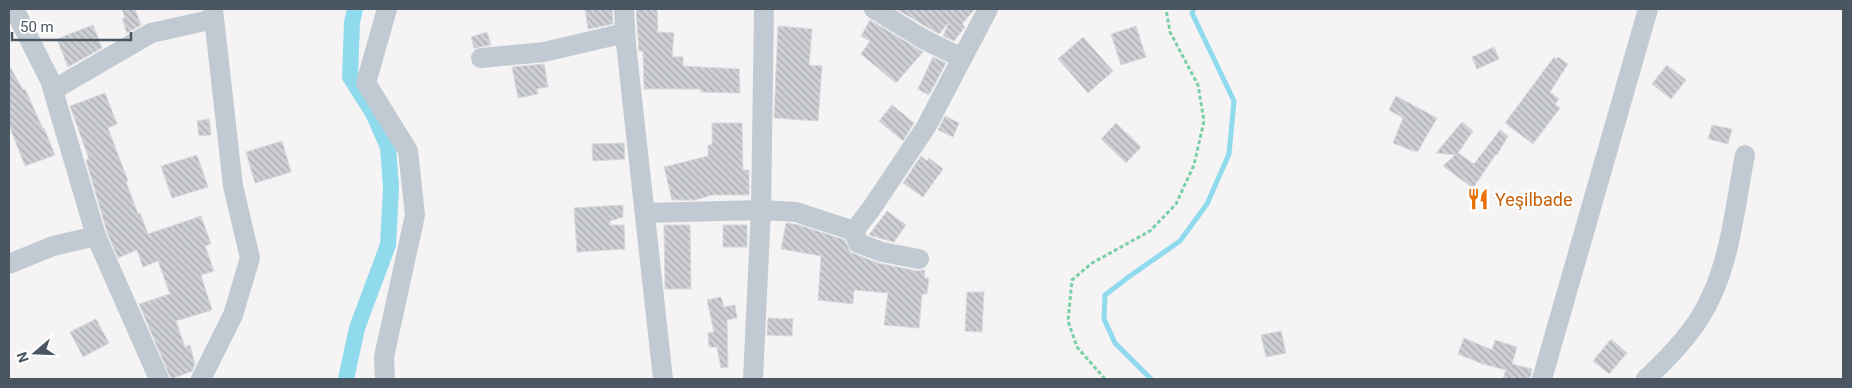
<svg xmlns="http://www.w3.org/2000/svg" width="1852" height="388" font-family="Roboto,sans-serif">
	<defs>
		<pattern id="building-back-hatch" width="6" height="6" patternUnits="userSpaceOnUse" patternTransform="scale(1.25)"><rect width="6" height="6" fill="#cdcfd5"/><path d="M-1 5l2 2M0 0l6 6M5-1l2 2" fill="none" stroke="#a8abb0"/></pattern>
	</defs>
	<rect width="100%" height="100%" fill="#f5f3f3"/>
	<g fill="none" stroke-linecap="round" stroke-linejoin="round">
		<polyline stroke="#90daee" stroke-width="5" points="1151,379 1115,343 1104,319 1105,295 1130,276 1180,241 1207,204 1229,154 1234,101 1192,13 1194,9"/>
		<polyline stroke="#90daee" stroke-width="16" points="346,379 357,328 388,245 391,187 388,147 373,113 350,77 352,22 355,9"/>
	</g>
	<g fill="url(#building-back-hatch)" stroke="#d7d9de">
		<polygon points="122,9 135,9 141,25 127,33 122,19 125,18"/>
		<polygon points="585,9 612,9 613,24 588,29"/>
		<polygon points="636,9 657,9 658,32 674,33 672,57 683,57 683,66 739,69 740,93 701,92 700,89 644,89 643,51 639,51"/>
		<polygon points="896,9 975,9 962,24 965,27 954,41 943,36 949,22 939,34"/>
		<polygon points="870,20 923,52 896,83 861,54 870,41 861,36"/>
		<polygon points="93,25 102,48 68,67 57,39"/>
		<polygon points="778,26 812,29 809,65 822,66 818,121 774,118"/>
		<polygon points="1136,26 1146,57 1121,65 1111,34"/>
		<polygon points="487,32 491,45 474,48 471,37"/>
		<polygon points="1083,37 1113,71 1088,93 1058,59"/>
		<polygon points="1494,47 1499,59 1477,69 1472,57"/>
		<polygon points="933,57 946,63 929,95 918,89"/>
		<polygon points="1554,57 1557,59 1558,57 1568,64 1550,92 1559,99 1555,104 1560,108 1533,144 1505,123"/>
		<polygon points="544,64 548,87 537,89 538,94 518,98 512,67"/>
		<polygon points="9,65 23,90 25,89 43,129 44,128 55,155 25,166 9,125"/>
		<polygon points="1667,65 1686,80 1671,99 1652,84"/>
		<polygon points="105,93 117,124 108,128 128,181 126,182 138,214 140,213 148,234 201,216 211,244 205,246 214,271 201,275 212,310 176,321 185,347 190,345 195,364 192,371 171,379 139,304 170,294 158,261 143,267 137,250 118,258 107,232 86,160 89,159 70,106"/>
		<polygon points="1396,96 1437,118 1418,151 1413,151 1393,143 1403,118 1389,110"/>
		<polygon points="892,105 914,123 903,141 879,121"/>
		<polygon points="945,116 959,123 953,137 938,130"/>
		<polygon points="209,119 211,135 199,136 197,121"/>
		<polygon points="1462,122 1473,131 1458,153 1474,164 1500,130 1508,136 1497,155 1496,154 1473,188 1443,166 1455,155 1436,153"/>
		<polygon points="712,123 742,123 743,170 749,170 749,195 712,195 695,200 672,200 664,167 708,156 708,145 712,145"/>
		<polygon points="1116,123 1141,147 1126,163 1101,139"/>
		<polygon points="1712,125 1732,129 1728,144 1708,139"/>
		<polygon points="282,141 291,172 255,183 246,152"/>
		<polygon points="624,143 625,159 593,161 592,144"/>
		<polygon points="197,155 208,187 172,198 161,166"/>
		<polygon points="921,156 927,161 929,158 943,169 923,197 903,183"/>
		<polygon points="623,205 623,217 610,221 610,225 624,225 625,249 577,252 574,208"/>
		<polygon points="887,211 906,225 894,242 869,235"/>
		<polygon points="786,223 799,225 845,240 850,252 878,263 917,271 925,270 924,278 929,278 927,294 922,294 919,328 884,325 888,293 854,290 853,304 818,300 821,256 781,249"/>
		<polygon points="664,225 690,225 691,289 665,289"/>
		<rect x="723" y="225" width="24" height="22"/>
		<polygon points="967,292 984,292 982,332 965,331"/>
		<polygon points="721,297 724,307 735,305 737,318 727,320 728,367 721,368 717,347 709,347 708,333 714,332 707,300"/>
		<polygon points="768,318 793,319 792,336 767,335"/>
		<polygon points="96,319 109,343 83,357 70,332"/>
		<polygon points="1281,331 1286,353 1266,357 1261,335"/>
		<polygon points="1464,338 1492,350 1495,340 1517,347 1512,364 1532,369 1530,379 1503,379 1506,370 1483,364 1458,354"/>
		<polygon points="1611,339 1627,353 1609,374 1593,361"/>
	</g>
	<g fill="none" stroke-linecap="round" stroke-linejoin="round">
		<polyline stroke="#7ad0a6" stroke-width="3" stroke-dasharray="4 2.5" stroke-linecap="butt" points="1105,379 1077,347 1068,321 1072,280 1092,263 1150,231 1176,204 1194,165 1204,121 1198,85 1170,32 1166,9"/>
		<g stroke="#c1cad2" stroke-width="20">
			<polyline points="14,9 50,80 96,236 159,379"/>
			<polyline points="624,9 626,44 663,379"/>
			<polyline points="874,9 925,40 962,58"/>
			<polyline points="481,58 544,52 625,33"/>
			<polyline points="53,90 151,33 214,19"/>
			<polyline points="645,213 761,210 796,212 854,231 858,243 882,252 919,259"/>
			<polyline points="854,231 871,209 926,127 988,9"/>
			<polyline points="9,264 53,246 96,236"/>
			<polyline points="201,379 233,315 250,258 233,186 213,9"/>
			<polyline points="385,379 384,357 415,215 408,151 366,83 387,9"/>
			<polyline points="753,379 761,210 764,9"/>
			<polyline points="1542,379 1648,9"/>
			<path d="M 1646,379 C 1665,361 1685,341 1699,319 C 1730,272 1734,210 1745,155"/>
		</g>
	</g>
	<defs>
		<g id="restaurant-bare" transform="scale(1.725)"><path d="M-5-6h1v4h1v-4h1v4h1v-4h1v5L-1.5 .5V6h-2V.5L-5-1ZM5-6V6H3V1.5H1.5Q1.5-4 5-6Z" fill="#e8710a" stroke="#fff" stroke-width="2.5" paint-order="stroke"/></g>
	</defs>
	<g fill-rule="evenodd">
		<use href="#restaurant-bare" x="1478" y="199"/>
	</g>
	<g text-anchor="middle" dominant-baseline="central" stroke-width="4.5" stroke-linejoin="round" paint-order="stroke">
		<g font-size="18" fill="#c56008" stroke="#fff" text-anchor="start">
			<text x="1495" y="199">Yeşilbade</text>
		</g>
	</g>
	<rect width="1852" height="388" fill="none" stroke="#4a5661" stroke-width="20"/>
	<g transform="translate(35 353) rotate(251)" stroke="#ffffff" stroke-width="4" paint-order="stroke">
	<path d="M0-4L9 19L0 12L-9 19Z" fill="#4a5661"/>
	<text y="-8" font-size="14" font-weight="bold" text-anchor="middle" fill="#4a5661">N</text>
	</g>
	<path d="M12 32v8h119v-8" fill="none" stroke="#4a5661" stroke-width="2.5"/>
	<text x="20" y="32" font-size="15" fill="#4a5661" stroke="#ffffff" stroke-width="4" paint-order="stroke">50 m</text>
</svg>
